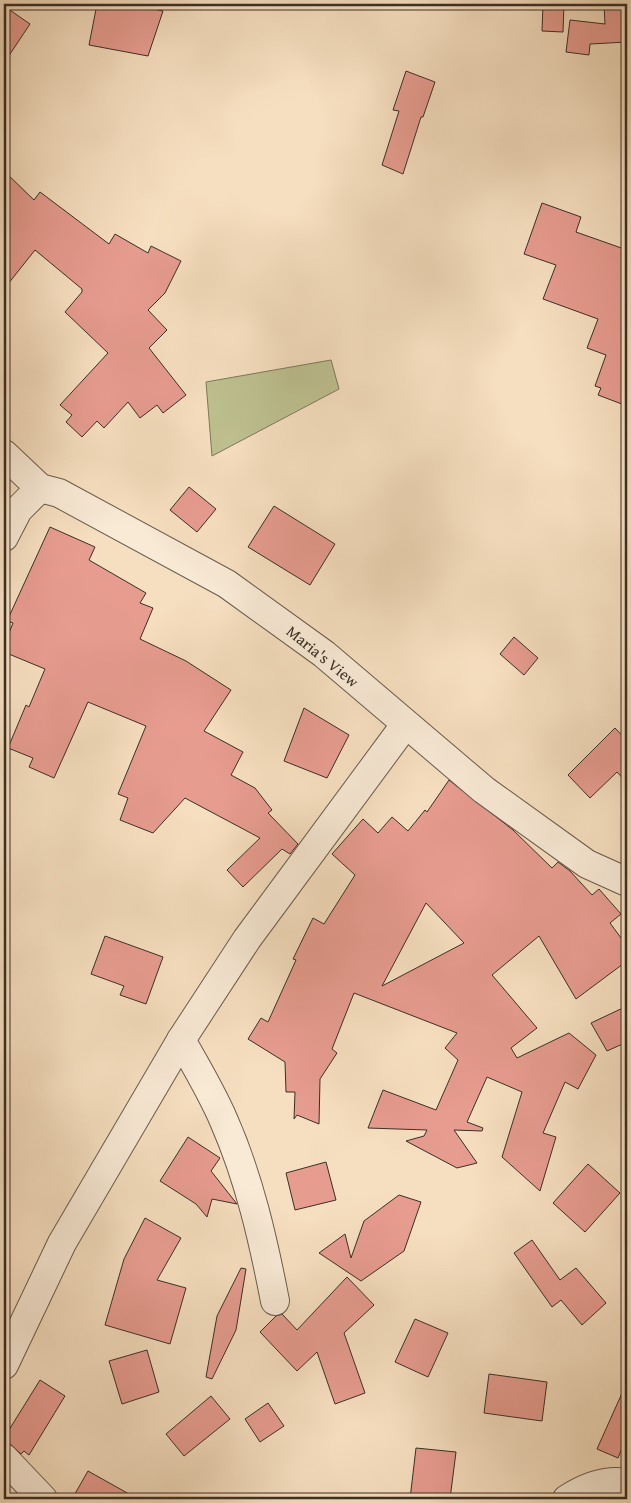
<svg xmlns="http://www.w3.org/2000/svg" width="631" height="1503" font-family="'Gentium Book Plus',serif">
	<rect width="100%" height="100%" fill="#f6dfc0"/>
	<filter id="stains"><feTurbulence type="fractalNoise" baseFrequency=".004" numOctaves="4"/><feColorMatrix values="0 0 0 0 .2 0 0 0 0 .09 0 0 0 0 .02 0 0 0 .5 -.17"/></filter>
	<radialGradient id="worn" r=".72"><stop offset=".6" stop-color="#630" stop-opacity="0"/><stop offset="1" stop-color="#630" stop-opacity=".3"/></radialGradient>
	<polygon fill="#bec191" stroke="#7c785c" points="331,360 339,389 212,456 206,382"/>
	<g fill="#e79c90" stroke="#3a2f26" fill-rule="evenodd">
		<polygon points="97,4 130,4 163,11 148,56 89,45"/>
		<polygon points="543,4 564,4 563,32 542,31"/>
		<polygon points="604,4 627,4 627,42 590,44 589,55 566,52 570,20 605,24"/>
		<polygon points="4,6 30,24 4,63"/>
		<polygon points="406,71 435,82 423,117 421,117 403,174 382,165 399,111 393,110"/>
		<polygon points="4,171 34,200 40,192 109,244 115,234 148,253 151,246 181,261 165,293 148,310 167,330 149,348 186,395 163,413 157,405 140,418 128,402 104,428 97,421 82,437 66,422 72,415 60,405 108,353 65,312 82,292 82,289 35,250 4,289"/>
		<polygon points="542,203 581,217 576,232 627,250 627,406 598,395 601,388 595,386 606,355 587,348 598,319 543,299 556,265 524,254"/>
		<polygon points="189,487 216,509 197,532 170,510"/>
		<polygon points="274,506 335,544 310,585 248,547"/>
		<polygon points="50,527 95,547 89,560 146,593 140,603 153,608 140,639 186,661 231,690 204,731 243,752 231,775 255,788 272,810 268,813 298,844 290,854 282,849 243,887 227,870 260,838 185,798 153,833 120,820 128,798 118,794 146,726 88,702 54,778 29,767 33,758 8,748 26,705 29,707 45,669 4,652 4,645 13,623 7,621"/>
		<polygon points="514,637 538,658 524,675 500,654"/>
		<polygon points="304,708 349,735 327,778 284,761"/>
		<polygon points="615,728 627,741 627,783 617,772 590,798 568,775"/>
		<path d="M 449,780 L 513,830 L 552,868 L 558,862 L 570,871 L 592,895 L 599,889 L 621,914 L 610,923 L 627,946 L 627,961 L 576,999 L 539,936 L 492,975 L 537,1028 L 511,1048 L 517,1058 L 569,1033 L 596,1055 L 578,1089 L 565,1082 L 543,1133 L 556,1137 L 540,1191 L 502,1157 L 522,1092 L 487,1077 L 467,1122 L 483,1128 L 482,1131 L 454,1130 L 477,1163 L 457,1168 L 406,1141 L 424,1136 L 427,1130 L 368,1128 L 383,1090 L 436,1110 L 458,1060 L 445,1048 L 457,1033 L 354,993 L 332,1049 L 337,1053 L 320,1079 L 319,1124 L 297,1115 L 294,1119 L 295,1092 L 286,1092 L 285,1062 L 248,1039 L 261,1018 L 268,1022 L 296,960 L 293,959 L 313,918 L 324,924 L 355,875 L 332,854 L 363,819 L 378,833 L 392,817 L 408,831 L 425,810 L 427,812 ZM 426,903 L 464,943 L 382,986 Z"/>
		<polygon points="105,936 163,957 146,1004 120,995 124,986 91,974"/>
		<polygon points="627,1006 627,1042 607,1051 591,1023"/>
		<polygon points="188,1137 220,1158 211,1171 237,1204 212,1199 207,1217 196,1204 160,1181"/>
		<polygon points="326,1162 336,1200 295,1210 286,1173"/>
		<polygon points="588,1164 620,1193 585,1232 553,1203"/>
		<polygon points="399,1195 421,1202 404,1251 361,1281 319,1253 345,1234 351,1258 364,1221"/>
		<polygon points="145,1218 181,1238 157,1280 186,1288 170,1344 105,1325 124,1259"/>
		<polygon points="532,1240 560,1280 576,1268 606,1303 582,1325 561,1300 552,1307 514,1253"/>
		<polygon points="241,1268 246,1269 236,1330 212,1379 206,1377 217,1316"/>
		<polygon points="347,1277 374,1305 344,1333 365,1393 335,1404 317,1352 297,1371 260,1332 276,1316 282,1314 297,1330"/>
		<polygon points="415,1319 448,1333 428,1377 395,1362"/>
		<polygon points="147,1350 159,1392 122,1404 109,1361"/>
		<polygon points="489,1374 547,1382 542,1421 484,1413"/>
		<polygon points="40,1380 65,1396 29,1455 24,1451 21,1454 9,1443 4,1443 4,1438"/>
		<polygon points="627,1382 627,1450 622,1448 618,1458 597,1449"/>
		<polygon points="211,1396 230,1419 184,1456 166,1434"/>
		<polygon points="268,1403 284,1426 260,1442 245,1419"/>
		<polygon points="416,1448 456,1452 450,1499 410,1499"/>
		<polygon points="88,1471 138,1499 72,1499"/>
	</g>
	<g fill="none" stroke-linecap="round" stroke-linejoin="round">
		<g stroke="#695b4c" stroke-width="30">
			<g id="minor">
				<polyline points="4,454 40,488 59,493 227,584 324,654 484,790 587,864 627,882"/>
				<polyline points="4,537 18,510 40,488"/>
				<path d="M 181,1040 C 196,1066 212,1093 224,1121 C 249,1178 263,1239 275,1301"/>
				<polyline points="4,1365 62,1243 181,1040 247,939 405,725"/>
				<polyline points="4,1458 43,1499"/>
				<path d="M 567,1499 C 584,1488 606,1479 627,1483"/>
			</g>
		</g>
		<use href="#minor" stroke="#f9ead6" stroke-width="28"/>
	</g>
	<g text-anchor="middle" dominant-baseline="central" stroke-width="5" stroke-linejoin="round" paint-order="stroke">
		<g font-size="16" fill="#3a2f26" stroke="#f9ead6">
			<text transform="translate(323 656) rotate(39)">Maria's View</text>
		</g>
	</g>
	<rect width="631" height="1503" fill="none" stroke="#f6dfc0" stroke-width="20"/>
	<rect x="5" y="5" width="621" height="1493" fill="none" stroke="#3a2f26" stroke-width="2.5"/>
	<rect x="10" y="10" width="611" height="1483" fill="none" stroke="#3a2f26"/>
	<rect width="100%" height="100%" filter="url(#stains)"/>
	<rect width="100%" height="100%" fill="url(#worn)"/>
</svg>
